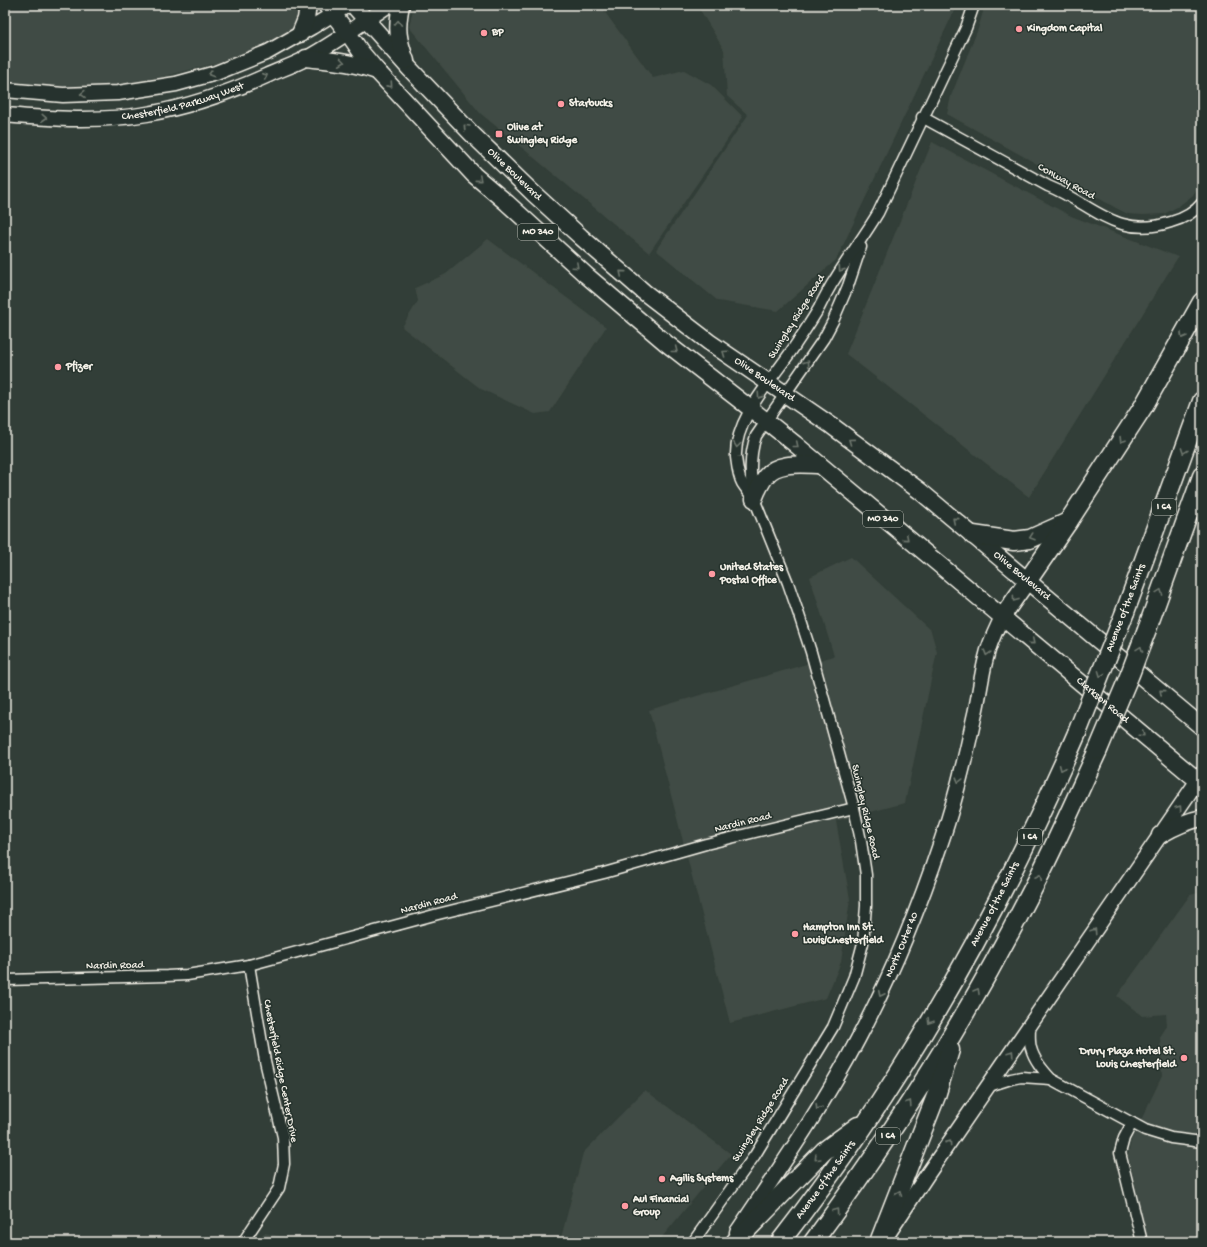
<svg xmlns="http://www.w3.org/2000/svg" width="1207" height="1247" font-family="'Gochi Hand',sans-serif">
	<rect width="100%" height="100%" fill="#323e38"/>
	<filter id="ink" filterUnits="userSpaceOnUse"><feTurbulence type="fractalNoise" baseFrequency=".025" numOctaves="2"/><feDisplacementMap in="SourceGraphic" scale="8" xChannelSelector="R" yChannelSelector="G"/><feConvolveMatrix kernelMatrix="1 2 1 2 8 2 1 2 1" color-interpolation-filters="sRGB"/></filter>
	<g filter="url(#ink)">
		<g fill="#404b44">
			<polygon points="5,5 302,5 297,25 291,31 244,53 217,63 150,80 102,86 52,86 5,82"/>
			<polygon points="414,5 611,5 604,11 653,78 684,70 711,85 743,117 649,253 480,113 409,27"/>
			<polygon points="697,5 957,5 836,260 778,311 718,301 656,250 748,115 727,96 724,50"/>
			<polygon points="985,5 1202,5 1202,180 1193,195 1179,206 1164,214 1143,215 1128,214 1116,208 947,114 951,96 978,29"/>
			<polygon points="932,142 1071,216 1178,257 1029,497 846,354"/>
			<polygon points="488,239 606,327 550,412 535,414 481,389 402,327 418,301 415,288 446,274"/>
			<polygon points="851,557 931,631 937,652 905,803 836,821 850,899 841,962 826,998 730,1023 649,710 834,656 810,577"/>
			<polygon points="1202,892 1202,1242 1148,1242 1128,1155 1131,1141 1162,1076 1160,1037 1167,1026 1166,1014 1142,1016 1117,996 1190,895"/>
			<polygon points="645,1090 731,1154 658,1242 560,1242 583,1153"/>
			<polygon points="264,1233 310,1242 255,1242"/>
		</g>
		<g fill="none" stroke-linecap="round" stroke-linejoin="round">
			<g stroke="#f4f1e8" stroke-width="13">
				<g id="street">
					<path d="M 922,117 L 1048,186 C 1093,204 1116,240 1171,222 C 1182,219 1194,213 1202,203"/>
					<path d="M 753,497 C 750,476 749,456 756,436 L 824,338 L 833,321 L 848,286 L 861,247"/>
					<polyline points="5,980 167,976 187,975 249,965 438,914 604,873 706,844 854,808"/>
					<path d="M 1030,1025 C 1030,1033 1029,1041 1031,1048 C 1034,1060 1043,1070 1051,1079 L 1145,1130 L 1171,1138 L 1202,1142"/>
					<polyline points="989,1086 1011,1079 1021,1077 1051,1079"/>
					<polyline points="1132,1123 1124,1138 1120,1153 1142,1242"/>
					<polyline points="243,1242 279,1188 284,1164 283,1137 265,1061 249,965"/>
					<path d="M 693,1242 L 755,1155 L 833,1027 L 854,977 L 863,943 L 866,906 L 866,875 L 861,841 L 854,808 L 811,652 L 799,615 L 788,583 L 757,506 C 753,497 747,491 742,483 C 738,476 737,465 736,457 C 734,417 776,376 796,344 C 804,332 812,320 819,308 C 824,298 829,288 835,279 C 849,256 865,235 878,213 L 966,28 L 974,5"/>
				</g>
			</g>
			<g stroke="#f4f1e8" stroke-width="17">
				<g id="secondary">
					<polyline points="5,90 63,95 118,93 176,84 216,73 268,52 312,27 348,5"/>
					<path id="s1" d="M 5,115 C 52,119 101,122 147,114 C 189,107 228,93 266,76 C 279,70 294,65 307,58 C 336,42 362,23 389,5"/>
					<path id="s2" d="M 737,1232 C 779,1169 823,1106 858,1039 C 892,975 918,911 941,842 C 955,802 965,760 974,718 C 979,698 981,677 986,658 C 989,643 996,630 1002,617"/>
					<polyline points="886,1237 927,1175 1198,780"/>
				</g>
			</g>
			<g stroke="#f4f1e8" stroke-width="19">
				<g id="primary">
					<path id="s3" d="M 326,5 L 348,33 L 361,52 L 377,71 L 474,175 L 507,203 L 586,275 L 666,343 L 751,409 L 795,444 L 1202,784"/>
					<path id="s4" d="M 353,5 L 409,68 L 471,133 L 533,193 L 581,237 L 644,292 L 709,342 L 832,426 L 920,491 L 1202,727"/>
					<path d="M 401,5 C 396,29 398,39 406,61"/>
					<polyline points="300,34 306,19 308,5"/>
					<path d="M 306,58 C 332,61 352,62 377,71"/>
					<path d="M 754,499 C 757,491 761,483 766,476 C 778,461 803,465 820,465"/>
					<polyline points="1002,617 1028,580"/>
					<path d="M 1160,835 C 1174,827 1186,821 1202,818"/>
				</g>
			</g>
			<g stroke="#f4f1e8" stroke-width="21">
				<g id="highway">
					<polyline points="973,535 1014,541 1030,539 1068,522"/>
					<polyline points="1028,580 1068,522 1143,407 1202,302"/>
					<polyline points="1125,612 1202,401"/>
					<polyline points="1147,629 1202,476"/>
					<polyline points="735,1242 824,1151 858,1126"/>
					<path id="s5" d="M 780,1242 C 901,1087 999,913 1077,733"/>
					<path d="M 813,1242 C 893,1134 966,1020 1027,900 C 1053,851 1075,800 1098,750"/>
					<polyline points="879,1242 936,1096 950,1050"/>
				</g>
			</g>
			<use href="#street" stroke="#26332d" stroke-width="10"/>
			<use href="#secondary" stroke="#26332d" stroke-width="14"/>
			<use href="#primary" stroke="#26332d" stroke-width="16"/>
			<use href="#highway" stroke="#26332d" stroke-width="18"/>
			<g stroke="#f4f1e8" stroke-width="21" stroke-linecap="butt">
				<g id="highway-bridge">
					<polyline points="1077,733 1125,612"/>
					<polyline points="1098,750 1130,674 1147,629"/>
				</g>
			</g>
			<use href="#highway-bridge" stroke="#26332d" stroke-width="18"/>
		</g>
		<defs><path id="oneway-chevron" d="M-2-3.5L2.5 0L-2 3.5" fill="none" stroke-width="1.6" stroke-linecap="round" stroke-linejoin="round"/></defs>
		<g stroke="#6e766e">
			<use href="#oneway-chevron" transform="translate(398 23) rotate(-87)"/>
			<use href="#oneway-chevron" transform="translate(342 62) rotate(7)"/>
			<use href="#oneway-chevron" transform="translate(211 74) rotate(163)"/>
			<use href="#oneway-chevron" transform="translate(265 76) rotate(-24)"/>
			<use href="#oneway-chevron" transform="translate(390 85) rotate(48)"/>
			<use href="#oneway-chevron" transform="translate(83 94) rotate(178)"/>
			<use href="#oneway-chevron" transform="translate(44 118) rotate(3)"/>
			<use href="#oneway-chevron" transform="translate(466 127) rotate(-134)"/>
			<use href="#oneway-chevron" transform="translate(479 179) rotate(41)"/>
			<use href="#oneway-chevron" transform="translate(576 266) rotate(42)"/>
			<use href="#oneway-chevron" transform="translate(841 269) rotate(125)"/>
			<use href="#oneway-chevron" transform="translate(622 273) rotate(-140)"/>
			<use href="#oneway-chevron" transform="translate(1183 336) rotate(120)"/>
			<use href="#oneway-chevron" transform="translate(675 350) rotate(38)"/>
			<use href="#oneway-chevron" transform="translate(725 353) rotate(-145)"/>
			<use href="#oneway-chevron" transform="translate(807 363) rotate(-55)"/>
			<use href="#oneway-chevron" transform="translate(760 396) rotate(124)"/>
			<use href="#oneway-chevron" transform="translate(1122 440) rotate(122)"/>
			<use href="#oneway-chevron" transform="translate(851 441) rotate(-144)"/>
			<use href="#oneway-chevron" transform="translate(737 445) rotate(98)"/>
			<use href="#oneway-chevron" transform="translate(796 445) rotate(39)"/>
			<use href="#oneway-chevron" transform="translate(1184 451) rotate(110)"/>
			<use href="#oneway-chevron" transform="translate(955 520) rotate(-140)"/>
			<use href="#oneway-chevron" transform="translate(1032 537) rotate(161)"/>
			<use href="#oneway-chevron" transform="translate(906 538) rotate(40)"/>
			<use href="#oneway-chevron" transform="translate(1160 592) rotate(-70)"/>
			<use href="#oneway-chevron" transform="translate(1015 599) rotate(126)"/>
			<use href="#oneway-chevron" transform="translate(1032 642) rotate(40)"/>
			<use href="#oneway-chevron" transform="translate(1140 649) rotate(-70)"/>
			<use href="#oneway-chevron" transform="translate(987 653) rotate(107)"/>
			<use href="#oneway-chevron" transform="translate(1101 674) rotate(111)"/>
			<use href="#oneway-chevron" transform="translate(1162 692) rotate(-140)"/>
			<use href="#oneway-chevron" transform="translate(1142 734) rotate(40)"/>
			<use href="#oneway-chevron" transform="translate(1062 768) rotate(114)"/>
			<use href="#oneway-chevron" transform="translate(959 780) rotate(105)"/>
			<use href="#oneway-chevron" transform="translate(1179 808) rotate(-55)"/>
			<use href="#oneway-chevron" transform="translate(1039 877) rotate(-64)"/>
			<use href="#oneway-chevron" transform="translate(1094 931) rotate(-56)"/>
			<use href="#oneway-chevron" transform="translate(977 991) rotate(-60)"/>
			<use href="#oneway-chevron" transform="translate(881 994) rotate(116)"/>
			<use href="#oneway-chevron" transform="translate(930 1021) rotate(122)"/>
			<use href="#oneway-chevron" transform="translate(1011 1053) rotate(-56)"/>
			<use href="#oneway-chevron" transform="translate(909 1103) rotate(-57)"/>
			<use href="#oneway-chevron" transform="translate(818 1107) rotate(122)"/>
			<use href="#oneway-chevron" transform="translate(949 1143) rotate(-55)"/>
			<use href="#oneway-chevron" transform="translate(817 1158) rotate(135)"/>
			<use href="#oneway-chevron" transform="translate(899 1193) rotate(-68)"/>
			<use href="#oneway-chevron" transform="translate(836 1211) rotate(-54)"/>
		</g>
	</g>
	<g fill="#ff9aa2" stroke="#26332d" stroke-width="1.5">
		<circle cx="1019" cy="29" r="4"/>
		<circle cx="484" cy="33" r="4"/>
		<circle cx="561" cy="104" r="4"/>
		<rect x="495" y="130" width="8" height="8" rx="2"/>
		<circle cx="58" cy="367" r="4"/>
		<circle cx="712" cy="574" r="4"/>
		<circle cx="795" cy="934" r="4"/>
		<circle cx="1184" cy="1058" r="4"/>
		<circle cx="662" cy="1179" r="4"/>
		<circle cx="625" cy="1206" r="4"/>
	</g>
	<g text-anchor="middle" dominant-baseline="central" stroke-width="3" stroke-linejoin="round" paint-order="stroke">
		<g fill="#26332d" stroke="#b6b8b0" stroke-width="1">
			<rect x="518" y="224" width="40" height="16" rx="3"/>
			<rect x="1152" y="499" width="24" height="16" rx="3"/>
			<rect x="863" y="511" width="40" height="16" rx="3"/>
			<rect x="1018" y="829" width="24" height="16" rx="3"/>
			<rect x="876" y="1128" width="24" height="16" rx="3"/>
		</g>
		<g font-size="10" font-weight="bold" fill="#f4f1e8">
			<text x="538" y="232">MO 340</text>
			<text x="1164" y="507">I 64</text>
			<text x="883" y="519">MO 340</text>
			<text x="1030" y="837">I 64</text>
			<text x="888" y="1136">I 64</text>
		</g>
		<g font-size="11" font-weight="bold" fill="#f4f1e8" stroke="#26332d" text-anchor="start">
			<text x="1027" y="29">Kingdom Capital</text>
			<text x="492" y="33">BP</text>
			<text x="569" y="104">Starbucks</text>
			<text x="507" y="128">Olive at<tspan x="507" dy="13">Swingley Ridge</tspan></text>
			<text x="66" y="367">Pfizer</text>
			<text x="720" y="568">United States<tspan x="720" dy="13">Postal Office</tspan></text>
			<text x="803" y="928">Hampton Inn St.<tspan x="803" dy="13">Louis/Chesterfield</tspan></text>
			<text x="1176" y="1052" text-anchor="end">Drury Plaza Hotel St.<tspan x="1176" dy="13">Louis Chesterfield</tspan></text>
			<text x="670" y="1179">Agilis Systems</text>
			<text x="633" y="1200">Aul Financial<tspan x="633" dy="13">Group</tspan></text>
		</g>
		<g font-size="11" fill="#f4f1e8" stroke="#26332d">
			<text stroke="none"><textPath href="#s1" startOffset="180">Chesterfield Parkway West</textPath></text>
			<text stroke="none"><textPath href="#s4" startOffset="234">Olive Boulevard</textPath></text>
			<text transform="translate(1066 182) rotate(29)">Conway Road</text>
			<text transform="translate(797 317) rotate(-58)">Swingley Ridge Road</text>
			<text stroke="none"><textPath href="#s4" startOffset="558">Olive Boulevard</textPath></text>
			<text stroke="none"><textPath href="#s4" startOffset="882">Olive Boulevard</textPath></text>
			<text transform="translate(1126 608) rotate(-69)">Avenue of the Saints</text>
			<text stroke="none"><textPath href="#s3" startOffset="1045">Clarkson Road</textPath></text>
			<text transform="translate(865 812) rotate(77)">Swingley Ridge Road</text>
			<text transform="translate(743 823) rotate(-14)">Nardin Road</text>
			<text transform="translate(429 904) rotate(-15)">Nardin Road</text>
			<text stroke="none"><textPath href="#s5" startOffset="401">Avenue of the Saints</textPath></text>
			<text stroke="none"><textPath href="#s2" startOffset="332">North Outer 40</textPath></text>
			<text transform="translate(115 966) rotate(-1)">Nardin Road</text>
			<text transform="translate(280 1071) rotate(79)">Chesterfield Ridge Center Drive</text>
			<text transform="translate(761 1120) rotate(-58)">Swingley Ridge Road</text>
			<text stroke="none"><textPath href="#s5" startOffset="77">Avenue of the Saints</textPath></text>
		</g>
	</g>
	<rect width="1207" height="1247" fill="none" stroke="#26332d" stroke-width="20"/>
	<rect x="10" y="10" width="1187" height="1227" fill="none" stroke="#f4f1e8" stroke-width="1.5" filter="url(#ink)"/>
</svg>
